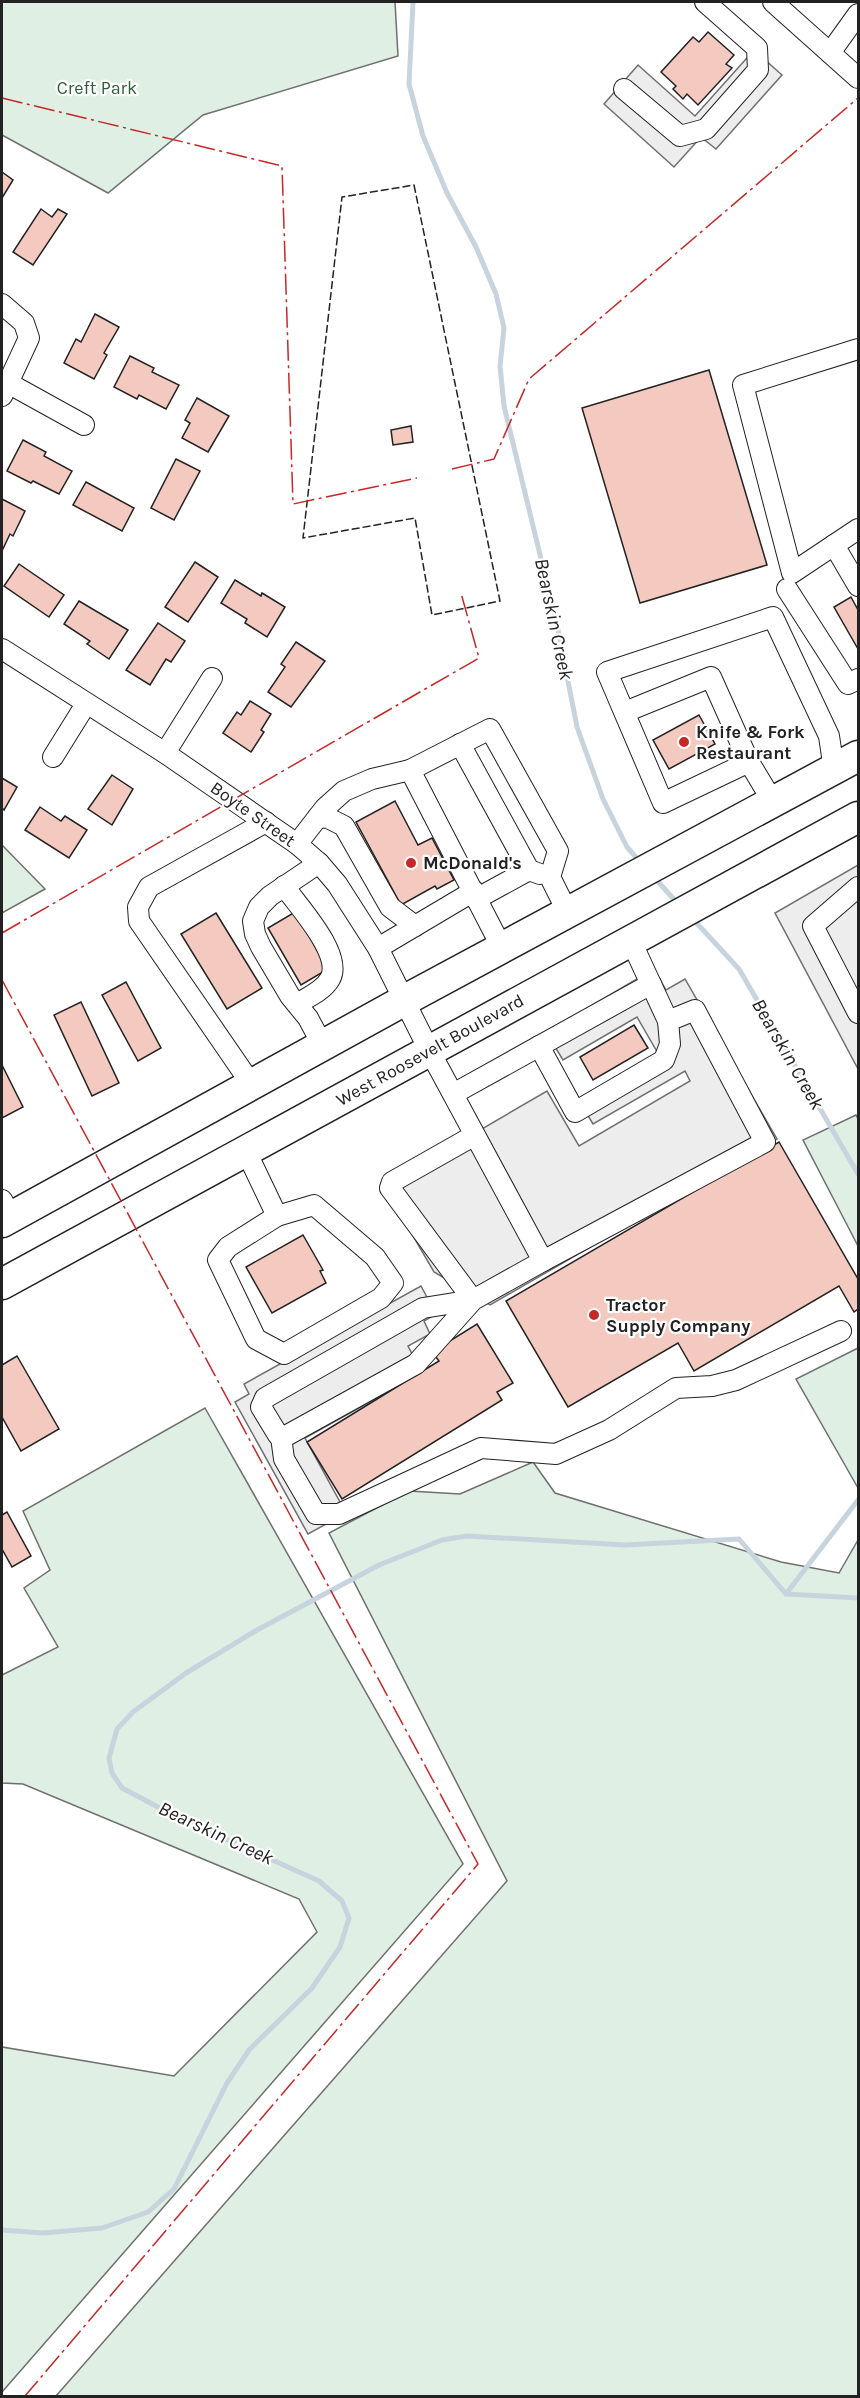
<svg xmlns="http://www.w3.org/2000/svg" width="860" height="2398" font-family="Karla,sans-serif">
	<rect width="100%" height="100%" fill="#fff"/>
	<g fill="#e0efe3" stroke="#6f6f6f" stroke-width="1.5">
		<polygon points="2,2 395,2 398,56 203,115 108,193 2,135"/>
		<polygon points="2,845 45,889 2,913"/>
		<polygon points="856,1115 858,1119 858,1246 803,1140"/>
		<polygon points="858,1348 858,1488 796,1379"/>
		<polygon points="205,1408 463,1864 2,2392 2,2047 174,2076 317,1932 299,1899 23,1784 2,1783 2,1675 58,1647 24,1588 50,1570 23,1511"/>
		<polygon points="533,1462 555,1493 781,1562 839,1573 858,1540 858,2396 56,2396 507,1881 329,1533 409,1491 460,1494"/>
	</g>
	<g fill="#ededed" stroke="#6f6f6f" stroke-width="1.5">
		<polygon points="754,50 782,75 716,149 701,137 674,167 604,104 638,65 695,116"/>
		<polygon points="858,865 858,1069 775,913"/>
		<polygon points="654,969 666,990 685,979 777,1139 490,1305 434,1272 384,1186 547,1091 579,1146 690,1081 685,1071 593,1124 581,1104 660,1057 637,1017 563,1060 546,1032"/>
		<polygon points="421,1286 436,1314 424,1321 430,1334 408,1346 422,1373 305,1438 346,1513 308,1534 235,1402 249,1394 244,1384"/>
	</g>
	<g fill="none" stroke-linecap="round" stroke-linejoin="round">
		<g stroke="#c7d3dd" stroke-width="5">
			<polyline points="413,2 409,84 423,136 447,193 476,247 496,294 504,328 500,366 504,406 557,625 577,727 603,799 627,847 641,863"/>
			<polyline points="653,876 679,905"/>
			<polyline points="692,918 739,969 858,1174"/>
			<polyline points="786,1594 858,1500"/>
			<polyline points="2,2230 43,2233 102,2228 148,2212 174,2189 227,2083 249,2050 312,1988 340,1947 349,1918 342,1901 319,1881 179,1818 122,1788 112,1773 109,1758 117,1729 133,1712 186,1673 257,1630 379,1565 442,1540 467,1536 625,1545 739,1539 786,1594 858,1598"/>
		</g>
	</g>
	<g fill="#f3c9c0" stroke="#222" stroke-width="1.5">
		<polygon points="708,32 734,55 726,64 732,68 698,105 687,94 683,99 673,89 676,86 661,72 693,37 699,42"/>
		<polygon points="2,172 13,180 2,198"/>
		<polygon points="41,209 52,217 58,209 67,214 33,265 13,252"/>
		<polygon points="95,314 119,327 104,353 107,355 94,379 64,363 76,339 81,342"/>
		<polygon points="130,356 154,368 152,372 179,385 166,409 139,395 137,399 114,387"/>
		<polygon points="709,370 767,565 640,603 582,408"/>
		<polygon points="197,398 229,416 208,452 182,438 190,423 185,420"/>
		<polygon points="411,426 413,442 393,445 391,430"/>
		<polygon points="23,440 46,452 44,456 72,471 59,494 33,481 31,483 7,471"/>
		<polygon points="176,459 200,471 174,520 151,508"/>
		<polygon points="86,482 134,508 122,531 73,505"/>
		<polygon points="2,499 25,511 13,536 10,534 2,551"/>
		<polygon points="195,562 218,577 188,622 165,607"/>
		<polygon points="19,564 64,595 49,617 4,586"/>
		<polygon points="235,580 261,596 262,593 285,607 267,637 245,623 247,619 221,603"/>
		<polygon points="851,597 858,610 858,649 834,607"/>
		<polygon points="79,601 128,630 109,659 87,644 90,641 64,624"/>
		<polygon points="158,623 185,641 171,662 166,659 150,685 126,670"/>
		<polygon points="296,642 325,661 291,707 268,692 285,667 281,664"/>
		<polygon points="250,701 271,714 261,730 264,732 251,752 223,733 237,712 241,715"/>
		<polygon points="699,715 715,744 669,769 653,740"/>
		<polygon points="112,775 133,789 112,825 88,809"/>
		<polygon points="2,778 17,787 4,810 2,808"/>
		<polygon points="395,801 418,845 432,838 454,880 437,889 435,886 401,905 356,822"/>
		<polygon points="40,807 61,821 65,816 87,830 69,858 25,830"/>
		<polygon points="295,912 328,969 301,985 268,928"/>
		<polygon points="216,913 262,988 227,1009 181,934"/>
		<polygon points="126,982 161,1048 138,1061 102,995"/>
		<polygon points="81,1002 119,1083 92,1096 54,1015"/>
		<polygon points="634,1025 648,1048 593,1080 580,1057"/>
		<polygon points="2,1065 23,1107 2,1118"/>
		<polygon points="779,1142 858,1279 858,1309 854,1312 839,1286 694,1371 678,1343 568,1407 506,1301"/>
		<polygon points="303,1235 323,1270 320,1271 326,1283 272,1313 246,1267"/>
		<polygon points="477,1324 513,1383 497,1392 502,1400 342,1499 307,1442 439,1361 432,1352"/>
		<polygon points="17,1356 59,1429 21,1451 2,1417 2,1365"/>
		<polygon points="7,1512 31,1556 12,1567 2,1549 2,1515"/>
	</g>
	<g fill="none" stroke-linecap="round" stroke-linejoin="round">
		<g stroke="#222" stroke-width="22">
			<g id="minor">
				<polyline points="773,2 858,78"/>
				<polyline points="830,53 858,14"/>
				<polyline points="624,89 680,136 706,129 758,70 757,48 705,2"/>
				<polyline points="2,304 24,323 29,338 2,396"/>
				<polyline points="858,349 743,385 792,573 858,529"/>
				<polyline points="8,383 84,425"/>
				<polyline points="834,545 858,586"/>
				<polyline points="787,589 848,684 858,679"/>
				<polyline points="2,649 165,753 297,844 319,863 337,884 378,948 429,1050 543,1261 473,1300 416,1364 284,1437 278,1435 261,1407 265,1398 423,1308 473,1300 390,1188 392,1182 475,1135"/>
				<polyline points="625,712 711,677 749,762"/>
				<polyline points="460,744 529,870"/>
				<polyline points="165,753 212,678"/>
				<polyline points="53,757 86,704"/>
				<polyline points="410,770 502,948"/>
				<polyline points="773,802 749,762 663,803 607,672 773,617 829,736 834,770"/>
				<polyline points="318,817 328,818 344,826 390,907 415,926"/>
				<polyline points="297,844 325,808 344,791 372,779 410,770 490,729 558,851 550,877 568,913"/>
				<polyline points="319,863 270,896 259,907 253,921 255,934 261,947 290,996 308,1018 323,1046"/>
				<path d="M 284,886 C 298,906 344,955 330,979 C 323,991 308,997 297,1004"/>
				<polyline points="858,887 813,926 858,1013"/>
				<polyline points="476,899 529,870 540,874"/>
				<polyline points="378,948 474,891"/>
				<polyline points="539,1046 575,1112 664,1060 670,1044 668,1021"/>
				<polyline points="252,1085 139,921 138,907 149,887 266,822"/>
				<polyline points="453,1094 651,984"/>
				<polyline points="246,1151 277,1216"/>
				<polyline points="2,1200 11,1216"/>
				<polygon points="314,1205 375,1257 393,1283 381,1298 284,1354 256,1339 218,1260 228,1247 277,1216"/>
				<polyline points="543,1261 765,1142 695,1010 668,1021 631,941"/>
				<polyline points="281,1437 284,1459 316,1514 339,1514 481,1448 556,1454 609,1430 676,1388 712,1386 736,1380 841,1331"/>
			</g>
		</g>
		<g stroke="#222" stroke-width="33">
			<g id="highway">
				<polyline points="2,1222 405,1000 858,756"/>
				<polyline points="2,1284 858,817"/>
			</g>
		</g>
		<use href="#minor" stroke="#fff" stroke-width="20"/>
		<use href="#highway" stroke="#fff" stroke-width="30"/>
		<polygon stroke="#222" stroke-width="1.5" stroke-dasharray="8 3" stroke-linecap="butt" points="414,185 500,601 432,615 415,518 303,538 342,197"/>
		<g stroke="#c62828" stroke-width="1.5" stroke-dasharray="21 4.5 3 4.5" stroke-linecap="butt">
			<polyline points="2,98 282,166 293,504 417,478"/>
			<polyline points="452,469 494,459 529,379 858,98"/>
			<polyline points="2,933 479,658 461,593"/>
			<polyline points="2,980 478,1864 25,2396"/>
		</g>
	</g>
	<g fill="#c62828" stroke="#fff" stroke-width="2">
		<circle cx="684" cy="742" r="6"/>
		<circle cx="411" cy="863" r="6"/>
		<circle cx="594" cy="1315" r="6"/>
	</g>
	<g text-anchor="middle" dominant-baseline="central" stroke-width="4.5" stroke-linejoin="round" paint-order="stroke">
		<g font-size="18" fill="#2f5e38" stroke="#fff">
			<text x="97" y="88">Creft Park</text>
		</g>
		<g font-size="18" font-weight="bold" fill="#222" stroke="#fff" text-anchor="start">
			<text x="696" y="732">Knife &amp; Fork<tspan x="696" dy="21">Restaurant</tspan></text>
			<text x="423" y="863">McDonald's</text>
			<text x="606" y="1305">Tractor<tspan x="606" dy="21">Supply Company</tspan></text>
		</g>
		<g font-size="18" fill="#222" stroke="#fff">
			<text transform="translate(253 814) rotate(35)">Boyte Street</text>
			<text transform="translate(430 1050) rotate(-29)">West Roosevelt Boulevard</text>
		</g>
		<g font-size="20" font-style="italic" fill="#222" stroke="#fff">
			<text transform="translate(554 619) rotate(78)">Bearskin Creek</text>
			<text transform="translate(788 1054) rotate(60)">Bearskin Creek</text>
			<text transform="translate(216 1833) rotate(25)">Bearskin Creek</text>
		</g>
	</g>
	<rect width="860" height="2398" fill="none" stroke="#222222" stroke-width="6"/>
</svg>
